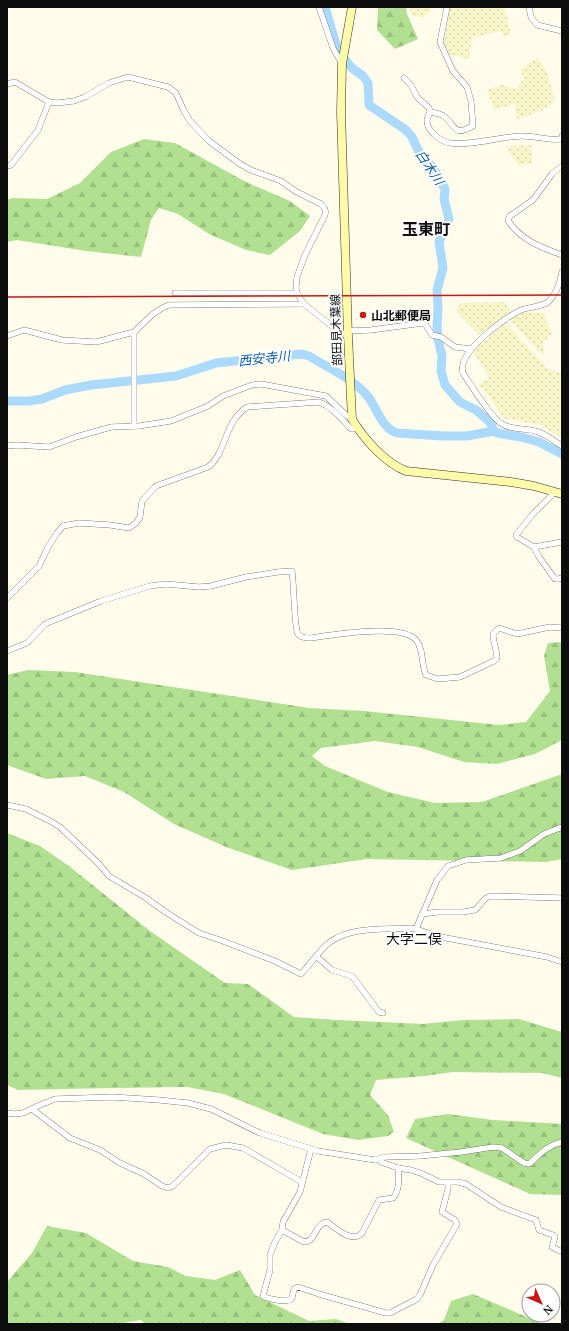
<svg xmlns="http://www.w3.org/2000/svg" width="569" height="1331" font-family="'PT Serif','Noto Sans JP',serif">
	<defs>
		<pattern id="farmland-dots" width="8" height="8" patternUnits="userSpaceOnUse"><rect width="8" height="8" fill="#f8f6c9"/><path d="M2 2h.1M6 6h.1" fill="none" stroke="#d3d2ab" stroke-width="1.8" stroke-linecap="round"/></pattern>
		<pattern id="forest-firs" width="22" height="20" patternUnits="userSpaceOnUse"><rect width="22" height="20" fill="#b0e090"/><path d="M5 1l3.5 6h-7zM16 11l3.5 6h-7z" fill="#96bf7b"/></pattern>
	</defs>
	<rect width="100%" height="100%" fill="#fffcec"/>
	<g fill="url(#farmland-dots)">
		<polygon points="410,7 431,7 431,11 424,18 411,15"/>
		<polygon points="450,7 504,7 511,33 504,38 501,31 472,38 469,59 449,54 444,41"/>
		<polygon points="538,58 547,72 555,101 541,111 516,119 515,104 494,110 487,90 502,85 516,89 524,79 520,69"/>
		<polygon points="532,145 532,163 519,166 506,147"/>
		<polygon points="504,302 510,310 509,312 479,335 456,311 460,303"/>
		<polygon points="526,312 545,313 546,321 551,330 552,334 543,342 543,347 544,355 543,356 511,321 511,318"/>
		<polygon points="506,323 547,368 562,374 562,438 540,425 506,419 501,415 490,397 479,385 489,377 474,353 475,349"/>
	</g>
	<g fill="url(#forest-firs)">
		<polygon points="378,7 406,7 407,14 418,39 395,49 377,30"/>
		<polygon points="144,139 175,143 246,182 290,201 310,216 300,231 270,255 246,250 209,234 178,214 159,208 151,220 141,257 86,251 17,240 7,242 7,200 12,198 47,199 80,183 111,152"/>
		<polygon points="562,642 562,740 535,754 497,764 464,762 418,747 375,741 321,748 312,756 325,766 388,792 435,803 482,802 562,774 562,859 546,862 367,859 292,870 226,847 174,824 124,792 85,776 46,779 7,765 7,675 28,670 75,672 309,708 364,711 499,725 526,722 550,691 544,656 548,643"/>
		<polygon points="7,833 40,846 69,866 150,931 225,983 248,984 294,1017 337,1020 423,1024 463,1020 519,1019 562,1032 562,1078 542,1073 453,1072 425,1076 376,1080 370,1095 388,1115 394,1132 388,1136 358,1140 323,1134 224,1094 187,1087 110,1088 18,1090 7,1085"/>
		<polygon points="448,1114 493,1120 562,1124 562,1195 530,1194 406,1138 415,1119"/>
		<polygon points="47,1226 86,1233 133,1261 168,1267 186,1276 215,1280 240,1270 255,1295 309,1321 336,1319 350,1324 145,1324 141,1320 117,1324 7,1324 7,1282 32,1253"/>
		<polygon points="473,1294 543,1324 437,1324 444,1320 451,1301"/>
	</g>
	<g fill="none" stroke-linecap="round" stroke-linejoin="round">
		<g stroke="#abdafc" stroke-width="9">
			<polyline points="325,7 338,51 352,68 363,76 368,83 369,105 406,130 412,137 419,152 434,169 445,189 444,199 449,219 439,242 443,268 437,290 438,308 437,328 438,339 442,356 441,371 445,385 460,402 476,410 490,422 494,431 497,433 521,437 539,442 562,454"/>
			<path d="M 7,401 L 29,401 L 42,399 L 65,390 L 91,385 L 176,376 L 216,363 L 302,354 L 309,356 C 328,368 356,380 369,398 C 378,411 382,428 397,433 L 443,436 L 467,436 L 494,431"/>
		</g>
		<g stroke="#404040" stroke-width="6">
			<g id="street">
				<polyline points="319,7 333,48 342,64"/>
				<path d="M 447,7 L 440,42 L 453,71 L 467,87 L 471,101 L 473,126 C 453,137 456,126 445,117 C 440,113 435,113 430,112 C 429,114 427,118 427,121 C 427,131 441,142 450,143 C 472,146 498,137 521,136 C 534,135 547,141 561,139 L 562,136"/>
				<polyline points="529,7 531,17 537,25 562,31"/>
				<polyline points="404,78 411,85 417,97 429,108 430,112"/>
				<path d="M 7,84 L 15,82 L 49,102 L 57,103 L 74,101 L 85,97 L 109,83 L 128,77 L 168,87 L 176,93 L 184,111 L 190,121 L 209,141 L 240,164 L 251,170 L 281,181 L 295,191 L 321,204 C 325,208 326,210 325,215 L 305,255 L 297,277 L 296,288 L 297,293 L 304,304 L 338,331 L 348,336"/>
				<polyline points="7,166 11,165 38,130 49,102"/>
				<path d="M 562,166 L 552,174 L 533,200 L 510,216 L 508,220 C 518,239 543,248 562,255"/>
				<path d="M 562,272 C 560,283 557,294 548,302 C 541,307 529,307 521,310 C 505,317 456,353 463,373 C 471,385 491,418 502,424 C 511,430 525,428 535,431 C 545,433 554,441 562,446"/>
				<polyline points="175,293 297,293"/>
				<polyline points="348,331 371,330 423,323 426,325 432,335 441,337 455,347 471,349"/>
				<polyline points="134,332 134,426"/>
				<polyline points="7,336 24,330 62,340 96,342 134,332 153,314 162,308 169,305 304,304"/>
				<polyline points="7,446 17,445 49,447 76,437 111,427 139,426 171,421 208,406 223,396 252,385 261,384 326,396 347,416 352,419"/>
				<polyline points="553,491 552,495 532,515 516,535 517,537 534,547 539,557 555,579 558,579 562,578"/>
				<polyline points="534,547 562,542"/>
				<path d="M 7,598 L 39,566 L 48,547 L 57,533 L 63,526 L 79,523 L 110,525 L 129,528 L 136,523 L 140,517 L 142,501 L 156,486 L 208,467 C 227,453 223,423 247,407 L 319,402 C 332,407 341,418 350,428 L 352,429 L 357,428"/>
				<path d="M 7,651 L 27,643 L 45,624 L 101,601 L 150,586 L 166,584 L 199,587 L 211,586 L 246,577 L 278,572 L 292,571 C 294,583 294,627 298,634 C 301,638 306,638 310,638 C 332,635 401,623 416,640 C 424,649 421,665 426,675 L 438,679 L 460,677 L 494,661 L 497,658 C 497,650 493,642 493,634 L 499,628 L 517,634 L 550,627 L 562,628"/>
				<path d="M 7,805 L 26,809 L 50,821 L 60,827 L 98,863 L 109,876 L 146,898 L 167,913 L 199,933 L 220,940 L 275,961 L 301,974 C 310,965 320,949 330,942 C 352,926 384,930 410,928 L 416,929 L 441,937 L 547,957 L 562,962"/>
				<polyline points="422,914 438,912 463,912 475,910 486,898 491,896 562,898"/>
				<polyline points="416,929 437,880 448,866 466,860 501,858 520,851 544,834 562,827"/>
				<polyline points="317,957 332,970 352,976 379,1012 383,1013"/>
				<polyline points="32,1109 70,1138 100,1150 120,1163 144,1174 162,1186 168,1188 173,1186 210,1149 226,1145 243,1148 302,1182"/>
				<path d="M 7,1113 L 15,1114 L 23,1113 L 40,1105 L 55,1099 L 112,1097 L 159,1100 L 188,1103 L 211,1109 L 260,1133 L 318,1151 L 375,1160 L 385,1157 L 420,1156 L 461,1152 L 493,1147 L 502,1148 L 524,1163 L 529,1164 C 539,1155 548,1145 562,1142"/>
				<path d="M 311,1149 L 300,1192 L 283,1222 L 282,1230 L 275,1242 L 270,1255 L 270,1270 L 263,1296 L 264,1297 C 270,1299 287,1303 291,1299 C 293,1297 293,1292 294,1289 L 298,1287 L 319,1294 L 386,1313 L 390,1313 L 417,1299 L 420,1295 L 433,1265 L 457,1224 L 455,1220 L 442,1212 L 448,1189 L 448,1183"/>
				<polyline points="381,1159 381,1162 398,1168 411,1170 423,1174 439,1182 458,1182 466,1184 501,1207 536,1220 539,1230 553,1235 555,1237 552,1247 562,1252"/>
				<path d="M 282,1230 L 304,1242 C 316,1242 315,1223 327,1222 C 336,1228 352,1244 362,1233 L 379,1200 L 393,1198 C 400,1190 399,1178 398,1168"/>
			</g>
		</g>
		<g stroke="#2f2f2f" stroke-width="9">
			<path id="secondary" d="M 352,7 L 342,64 L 341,112 L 348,336 L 352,419 C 363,438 385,463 406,471 L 511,482 L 534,486 L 562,494"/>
		</g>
		<use href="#street" stroke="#fff" stroke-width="5.5"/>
		<use href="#secondary" stroke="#fffaa7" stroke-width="8"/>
		<polyline stroke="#ca1717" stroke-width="1.5" points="7,297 562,295"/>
	</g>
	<circle fill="#ca1717" stroke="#fff" stroke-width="1.5" cx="363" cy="315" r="4"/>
	<g text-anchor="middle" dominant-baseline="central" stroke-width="4" stroke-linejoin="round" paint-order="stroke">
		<g font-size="12" font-weight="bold" fill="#0d0d0d" stroke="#fff" text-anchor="start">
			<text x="371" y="315">山北郵便局</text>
		</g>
		<g font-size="12" fill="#0d0d0d" stroke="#fff">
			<text transform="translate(336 330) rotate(-92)">部田見木葉線</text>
		</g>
		<g font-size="13" font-style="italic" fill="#0a5dab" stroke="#fff">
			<text transform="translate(430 167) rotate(56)">白木川</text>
			<text transform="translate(264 358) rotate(-6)">西安寺川</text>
		</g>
		<g font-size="14" fill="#0d0d0d" stroke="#fff">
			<text x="414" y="938">大字二俣</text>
		</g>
		<g font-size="16" font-weight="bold" fill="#0d0d0d" stroke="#fff">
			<text x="426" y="229">玉東町</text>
		</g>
	</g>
	<rect width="569" height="1331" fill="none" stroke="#0d0d0d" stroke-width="16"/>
	<g transform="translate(541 1303) rotate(135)"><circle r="19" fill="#ffffff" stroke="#9e9e9e"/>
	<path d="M0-3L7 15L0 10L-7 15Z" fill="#ca1717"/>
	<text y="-6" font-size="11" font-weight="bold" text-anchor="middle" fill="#0d0d0d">N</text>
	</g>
</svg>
